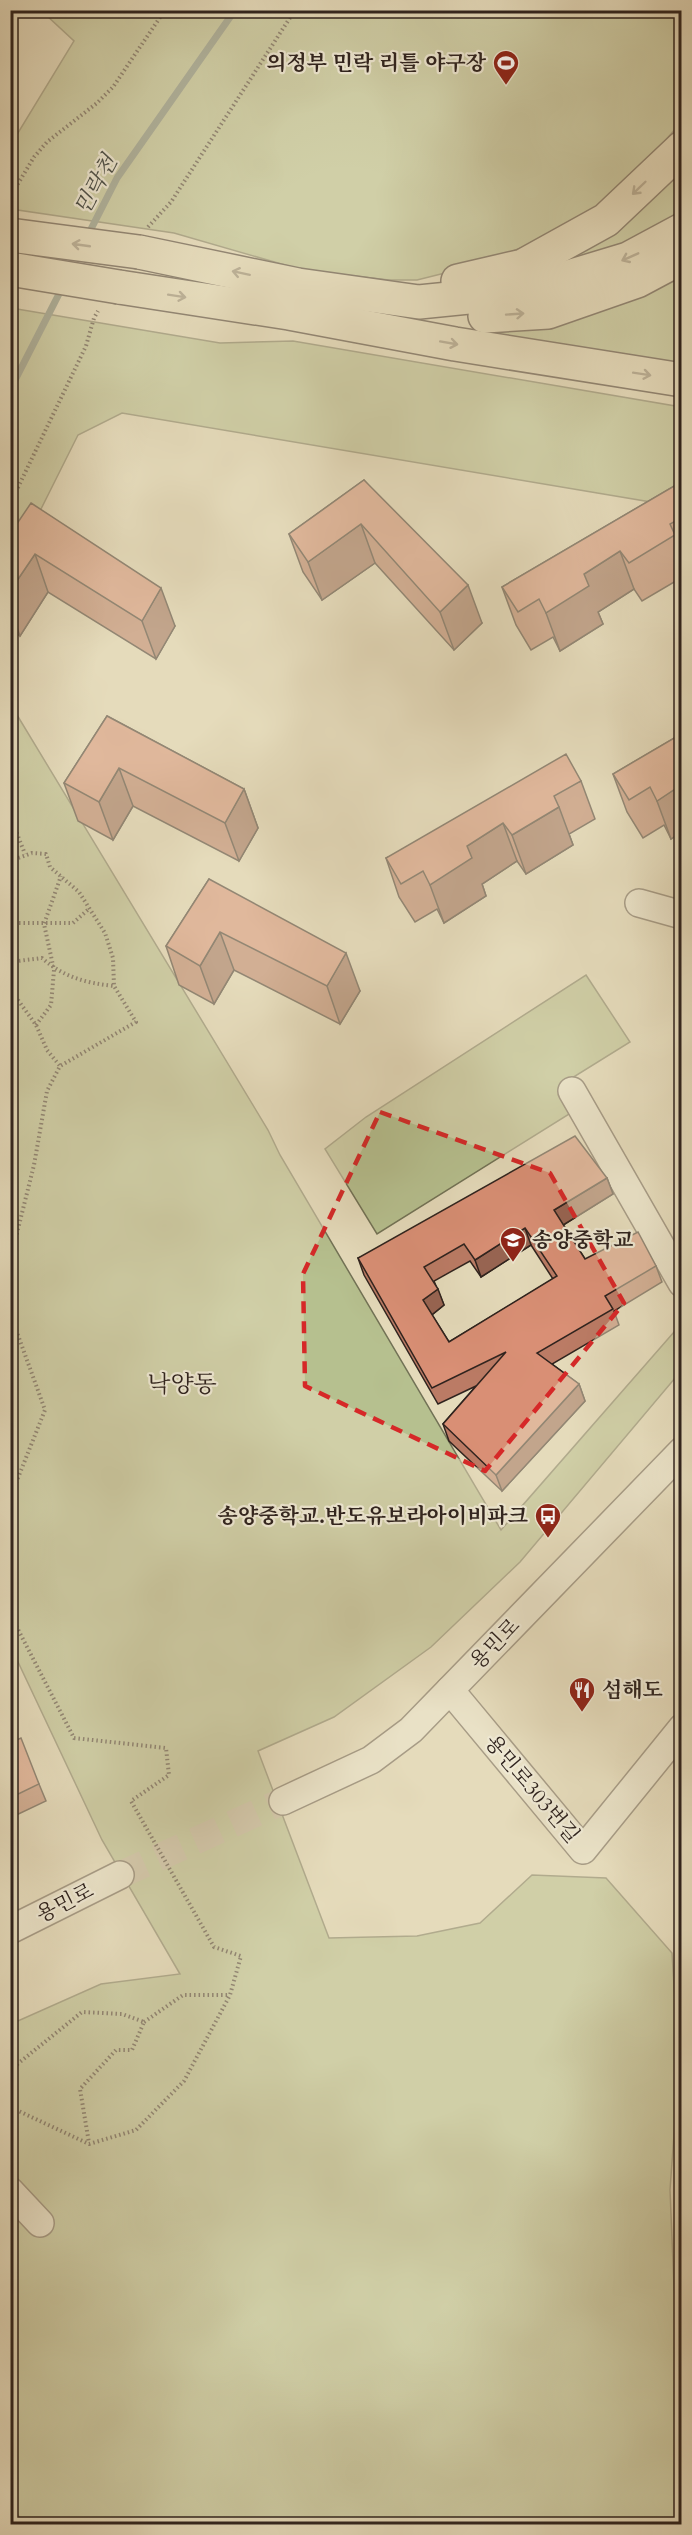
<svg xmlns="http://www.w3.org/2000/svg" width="692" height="2535" font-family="Cardo,'Noto Serif KR',serif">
	<rect width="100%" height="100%" fill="#e5dbbb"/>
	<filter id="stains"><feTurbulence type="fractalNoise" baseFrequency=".00333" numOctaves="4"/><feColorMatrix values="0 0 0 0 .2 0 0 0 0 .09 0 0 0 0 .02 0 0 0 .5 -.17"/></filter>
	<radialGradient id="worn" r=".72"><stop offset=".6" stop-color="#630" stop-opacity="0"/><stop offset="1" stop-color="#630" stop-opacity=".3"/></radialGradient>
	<g fill="#b6c08f" stroke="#727256" stroke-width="1.5">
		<polygon points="49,11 681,11 681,122 649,160 582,225 473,266 417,280 389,280 302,270 174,233 11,209 10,146 74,41 45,14"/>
		<polygon points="681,168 681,216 608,256 560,261"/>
		<polygon points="681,272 681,371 473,331 502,327"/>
		<polygon points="11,308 220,343 293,341 681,407 681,507 122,413 78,435 11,569"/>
		<polygon points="11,705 268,1130 280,1155 501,1530 681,1324 681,1371 520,1562 431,1647 334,1717 258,1751 329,1938 417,1936 480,1923 532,1875 606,1878 672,1953 679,2066 670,2190 677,2360 682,2366 681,2524 25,2524 10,2505 11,2024 101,1984 180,1974 102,1840 11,1647"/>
		<polygon points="586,975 630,1042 559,1086 574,1111 377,1234 325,1149 366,1117"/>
	</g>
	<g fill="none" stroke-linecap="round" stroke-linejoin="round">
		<g stroke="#6d7e74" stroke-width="7">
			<polyline points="88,235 117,178 235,10"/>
			<polyline points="10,390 62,288"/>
		</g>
		<polyline stroke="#c1b69c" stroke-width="27" stroke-dasharray="27 14" stroke-linecap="butt" points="120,1875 283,1801"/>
		<g stroke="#5c5145" stroke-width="30">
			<g id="minor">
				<polyline points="639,903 682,915"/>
				<polyline points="572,1091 682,1283"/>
				<polyline points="450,1690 583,1850 682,1728"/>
				<polyline points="283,1801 371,1760 411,1730 682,1451"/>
				<polyline points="10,1930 120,1875"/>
				<polyline points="10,2191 40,2223"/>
			</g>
		</g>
		<g stroke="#2f231e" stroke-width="36">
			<g id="highway">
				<polyline points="139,252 298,285 419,302 519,292 628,259 682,230"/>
				<polyline points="458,281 523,266 606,220 682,148"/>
				<polyline points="119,287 289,313 455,344 682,380"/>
				<polyline points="485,316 548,312 637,281 682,257"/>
			</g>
		</g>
		<g stroke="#2f231e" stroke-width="4" stroke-dasharray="1.5 3" stroke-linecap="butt">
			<polyline points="13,192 34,157 47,142 97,103 113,87 165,10"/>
			<polyline points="148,227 171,202 295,10"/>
			<polyline points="10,504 86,346 94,318 98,311"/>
			<polyline points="10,816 25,854"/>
			<polyline points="10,861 32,853 46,854 50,867 79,892 105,933 113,958 114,986 136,1022 60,1066"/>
			<polyline points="10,923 73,923 90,908"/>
			<path d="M 10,962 L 42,958 C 63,977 86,983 114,986"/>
			<polyline points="10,989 36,1025 47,1050 60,1066 47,1091 34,1165 10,1261"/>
			<polyline points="36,1025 51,1005 54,970 44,924 61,876"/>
			<polyline points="10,1313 45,1410 10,1498"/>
			<polyline points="10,1614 74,1738 166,1748 169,1775 131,1801 214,1947 241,1956 230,1995 184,2081 136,2130 89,2144 10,2107"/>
			<polyline points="144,2022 183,1995 230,1995"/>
			<polyline points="10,2070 82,2012 122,2014 144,2022 132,2050 116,2050 80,2089 89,2143"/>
		</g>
		<use href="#minor" stroke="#eee8d3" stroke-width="27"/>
		<use href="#highway" stroke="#e5dbbb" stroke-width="33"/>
		<g stroke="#2f231e" stroke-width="36" stroke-linecap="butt">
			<g id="highway-bridge">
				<polyline points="10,235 139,252"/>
				<polyline points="10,269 119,287"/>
			</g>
		</g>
		<use href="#highway-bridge" stroke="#e5dbbb" stroke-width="33"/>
	</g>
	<g fill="#bb7b65" stroke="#2f231e" stroke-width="1.5" fill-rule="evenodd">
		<polygon points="364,480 482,623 454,650 375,563 322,600 303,572 289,534"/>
		<polygon points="681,482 681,578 642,601 634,589 598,612 603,624 560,651 553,637 531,650 516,625 502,587"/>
		<polygon points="10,534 175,626 156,659 48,592 20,636 10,630"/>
		<polygon points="107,716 244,789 258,828 239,861 133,806 113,840 78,821 64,783"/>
		<polygon points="681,734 681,832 671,839 664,825 643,838 627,812 613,774"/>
		<polygon points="581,781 595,819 569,834 573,845 526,874 517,861 482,884 486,896 444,923 437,909 415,922 399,897 386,858"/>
		<polygon points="209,879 360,991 340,1024 234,970 214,1004 179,985 166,946"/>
		<path d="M 607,1178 L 613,1194 L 563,1225 L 585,1259 L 656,1266 L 662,1282 L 614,1311 L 619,1325 L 552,1364 L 579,1384 L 585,1401 L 502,1491 L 449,1441 L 443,1424 L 476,1386 L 438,1404 L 364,1275 L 358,1258 ZM 531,1245 L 553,1279 L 449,1342 L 432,1315 L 444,1305 L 434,1281 L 470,1261 L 481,1277 Z"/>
		<polygon points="10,1743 39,1784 46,1801 10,1818"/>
	</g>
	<g fill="#986452" stroke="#2f231e" stroke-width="1.5">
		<polygon points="361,524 375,563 322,600 308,562"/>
		<polygon points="620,551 634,589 598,612 603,624 560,651 546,613 584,574"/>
		<polygon points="35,554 48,592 20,636 10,608 10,591"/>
		<polygon points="468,585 482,623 454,650 440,612"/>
		<polygon points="161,588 175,626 156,659 142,621"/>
		<polygon points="119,768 133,806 113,840 99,802"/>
		<polygon points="681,785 681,832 671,839 657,801"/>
		<polygon points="244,789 258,828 239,861 225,823"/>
		<polygon points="559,807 573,845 526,874 512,835"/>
		<polygon points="503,823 517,861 482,884 486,896 444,923 430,885 467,846"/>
		<polygon points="220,932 234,970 214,1004 200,966"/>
		<polygon points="346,953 360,991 340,1024 327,986"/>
		<polygon points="607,1178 613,1194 560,1227 554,1210"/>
		<polygon points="525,1228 531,1245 481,1277 475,1260"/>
		<polygon points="438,1289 444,1305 429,1317 423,1300"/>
		<polygon points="579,1384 585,1401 502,1491 496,1475"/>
	</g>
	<g fill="#d98f75" stroke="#2f231e" stroke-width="1.5" fill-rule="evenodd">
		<polygon points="364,480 468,585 440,612 361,524 308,562 289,534"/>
		<polygon points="681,482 681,518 670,524 675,535 629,563 620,551 584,574 589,586 546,613 539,599 518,612 502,587"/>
		<polygon points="31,503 161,588 142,621 35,554 10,591 10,534"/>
		<polygon points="107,716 244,789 225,823 119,768 99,802 64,783"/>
		<polygon points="681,734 681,785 657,801 650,787 629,800 613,774"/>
		<polygon points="566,754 581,781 554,796 559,807 512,835 503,823 467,846 472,858 430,885 423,871 401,884 386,858"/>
		<polygon points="209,879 346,953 327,986 220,932 200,966 166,946"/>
		<path d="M 575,1136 L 607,1178 L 554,1210 L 585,1259 L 638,1232 L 656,1266 L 605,1296 L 613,1309 L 537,1353 L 579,1384 L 496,1475 L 443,1424 L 506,1352 L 432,1388 L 358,1258 ZM 525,1228 L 557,1276 L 449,1342 L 423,1300 L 438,1289 L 424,1267 L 464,1244 L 475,1260 Z"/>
		<polygon points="21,1738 39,1784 10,1798 10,1743"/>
	</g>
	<defs><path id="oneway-shaft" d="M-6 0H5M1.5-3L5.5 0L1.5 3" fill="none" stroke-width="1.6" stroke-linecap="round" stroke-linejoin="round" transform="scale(1.5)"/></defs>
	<g stroke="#8a7f6c">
		<use href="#oneway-shaft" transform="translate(639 188) rotate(136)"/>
		<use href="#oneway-shaft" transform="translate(81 245) rotate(-172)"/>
		<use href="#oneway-shaft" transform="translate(630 257) rotate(156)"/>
		<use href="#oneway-shaft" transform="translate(241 273) rotate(-168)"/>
		<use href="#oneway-shaft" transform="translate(177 296) rotate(9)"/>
		<use href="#oneway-shaft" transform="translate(515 314) rotate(-4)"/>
		<use href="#oneway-shaft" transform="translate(449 343) rotate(10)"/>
		<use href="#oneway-shaft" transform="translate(642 374) rotate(9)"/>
	</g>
	<path d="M0 0H692V2535H0ZM 380,1112 L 550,1173 L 624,1303 L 485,1471 L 305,1386 L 303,1274 Z" fill="#e5dbbb" fill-opacity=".55" fill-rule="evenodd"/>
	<path fill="none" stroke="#d62828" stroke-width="4.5" stroke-dasharray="12 8" stroke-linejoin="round" d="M 380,1112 L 550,1173 L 624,1303 L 485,1471 L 305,1386 L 303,1274 Z"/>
	<defs>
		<g id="stadium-pin" transform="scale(1.35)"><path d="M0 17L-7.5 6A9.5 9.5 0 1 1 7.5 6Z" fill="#8f2418" stroke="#eee8d3"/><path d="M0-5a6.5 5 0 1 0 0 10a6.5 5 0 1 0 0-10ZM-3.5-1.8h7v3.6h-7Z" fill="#fff"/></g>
		<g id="school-pin" transform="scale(1.35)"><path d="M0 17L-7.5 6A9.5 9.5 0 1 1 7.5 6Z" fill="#8f2418" stroke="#eee8d3"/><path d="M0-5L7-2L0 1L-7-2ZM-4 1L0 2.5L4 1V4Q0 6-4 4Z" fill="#fff"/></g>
		<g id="bus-pin" transform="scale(1.35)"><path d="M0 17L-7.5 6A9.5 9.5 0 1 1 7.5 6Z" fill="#8f2418" stroke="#eee8d3"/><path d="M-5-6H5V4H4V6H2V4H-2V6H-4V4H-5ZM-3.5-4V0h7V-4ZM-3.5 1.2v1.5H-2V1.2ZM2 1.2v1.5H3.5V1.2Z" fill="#fff"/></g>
		<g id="restaurant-pin" transform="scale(1.35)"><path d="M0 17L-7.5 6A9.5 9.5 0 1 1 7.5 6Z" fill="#8f2418" stroke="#eee8d3"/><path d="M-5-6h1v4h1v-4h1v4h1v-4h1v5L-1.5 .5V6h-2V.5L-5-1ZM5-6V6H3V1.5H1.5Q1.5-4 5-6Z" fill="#fff"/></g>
	</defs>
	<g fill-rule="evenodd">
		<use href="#stadium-pin" x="506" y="63"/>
		<use href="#school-pin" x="513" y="1240"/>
		<use href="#bus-pin" x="548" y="1516"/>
		<use href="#restaurant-pin" x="582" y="1690"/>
	</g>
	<g text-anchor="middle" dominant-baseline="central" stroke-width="4.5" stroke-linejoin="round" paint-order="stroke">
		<g font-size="21" font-weight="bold" fill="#2f231e" stroke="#eee8d3" text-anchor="end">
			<text x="486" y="63">의정부 민락 리틀 야구장</text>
			<text x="532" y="1240" text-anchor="start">송양중학교</text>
			<text x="528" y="1516">송양중학교.반도유보라아이비파크</text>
			<text x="602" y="1690" text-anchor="start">섬해도</text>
		</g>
		<g font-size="21" fill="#2f231e" stroke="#eee8d3">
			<text transform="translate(495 1644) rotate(-46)">용민로</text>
			<text transform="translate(532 1789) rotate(50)">용민로303번길</text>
			<text transform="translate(65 1903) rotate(-27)">용민로</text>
		</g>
		<g font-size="22" font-style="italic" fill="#4e5149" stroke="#eee8d3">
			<text transform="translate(96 185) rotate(-61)">민락천</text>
		</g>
		<g font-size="24" fill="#2f231e" stroke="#eee8d3">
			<text x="182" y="1384">낙양동</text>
		</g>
	</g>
	<rect width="692" height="2535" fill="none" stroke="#e5dbbb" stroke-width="36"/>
	<rect x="12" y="12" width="668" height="2511" fill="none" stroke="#2f231e" stroke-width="3"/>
	<rect x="18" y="18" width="656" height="2499" fill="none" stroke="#2f231e" stroke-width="1.5"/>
	<rect width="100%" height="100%" filter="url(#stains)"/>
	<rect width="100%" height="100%" fill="url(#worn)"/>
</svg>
